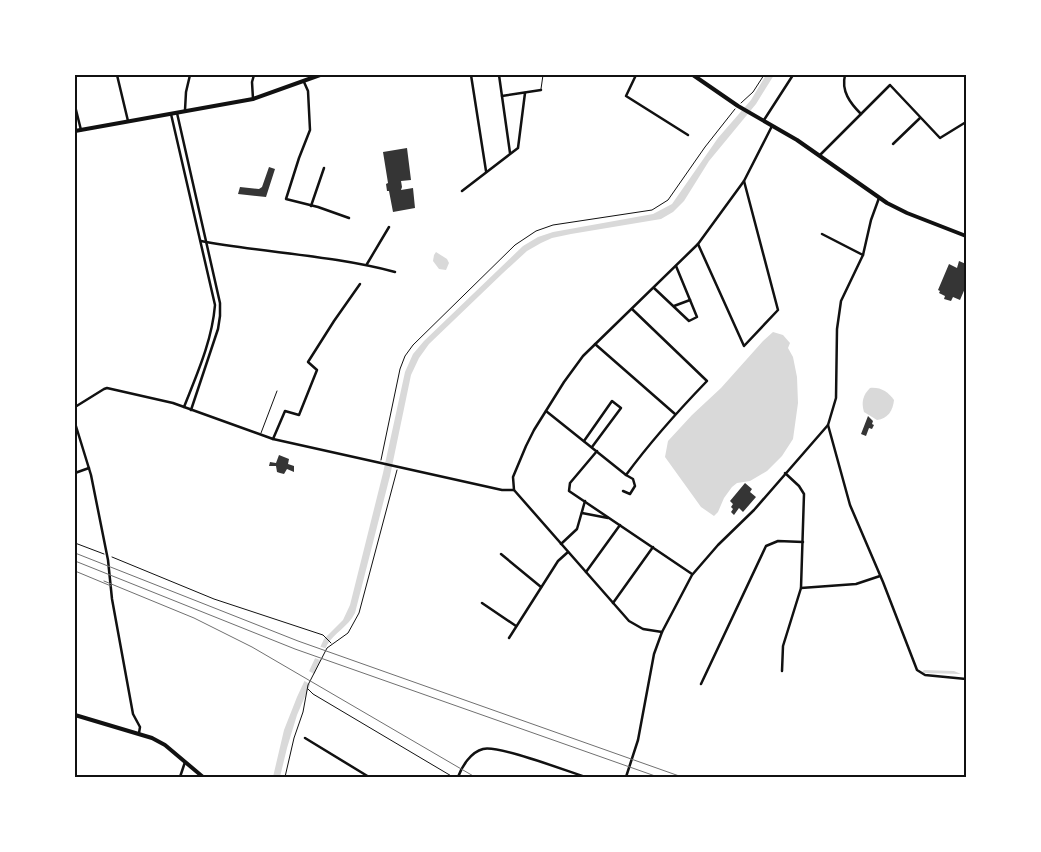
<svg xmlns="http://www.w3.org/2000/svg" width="1041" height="852" font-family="Inter,sans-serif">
	<rect width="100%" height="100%" fill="#fff"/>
	<g fill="#d9d9d9">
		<path d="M 766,75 L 774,75 L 756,104 L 709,161 L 684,201 L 673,212 L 661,219 L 571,234 L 552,238 L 541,243 L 527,251 L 503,273 L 429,344 L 419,358 L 411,375 L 390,476 L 355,613 C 348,627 334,633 327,645 L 297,715 L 287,748 L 280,777 L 273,777 L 284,730 L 297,697 L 324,639 L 343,620 L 350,605 L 383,473 L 405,372 L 413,354 L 424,341 L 523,246 L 538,237 L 553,232 L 653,214 L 672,204 L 718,138 L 751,100 Z"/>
		<polygon points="436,252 447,259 449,263 446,270 439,269 433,261 434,255"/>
		<polygon points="773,332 783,335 790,343 788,348 793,357 797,377 798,403 793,439 782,456 767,471 750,481 737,483 732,487 724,498 718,512 714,516 701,507 665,457 668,441 692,415 721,388 763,341"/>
		<path d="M 870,388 C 881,387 888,392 894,400 C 893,410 888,419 877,420 L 864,412 C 861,402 863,395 870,388 Z"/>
		<polygon points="924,670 954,671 961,674 925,673 922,672"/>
	</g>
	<g fill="#fff">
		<polygon points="318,646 328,649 323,661 312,657"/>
		<polygon points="307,670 316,675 311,685 303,680"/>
	</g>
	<g fill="#353535">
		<polygon points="407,148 411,180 401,181 402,187 401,190 413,188 415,208 393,212 389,191 387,191 386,184 388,183 383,152"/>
		<polygon points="269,167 275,169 266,197 238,194 240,187 259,189 262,187"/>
		<polygon points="959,261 966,264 966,286 960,300 953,297 951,301 944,299 945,296 939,293 940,291 938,290 949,264 957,268"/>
		<polygon points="868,416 873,421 872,424 874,425 872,429 869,428 866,436 861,434"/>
		<polygon points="279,455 289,459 288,464 294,466 294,472 287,469 284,474 280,473 277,472 276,466 269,466 270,462 276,463"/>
		<polygon points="745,483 752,489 750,492 756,497 743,512 739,508 734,515 731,512 733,509 731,507 733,504 730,501"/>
	</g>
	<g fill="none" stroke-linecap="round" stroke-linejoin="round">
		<g stroke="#111" stroke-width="1">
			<polyline points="741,103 753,92 764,75"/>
			<polyline points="381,460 400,369 405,356 413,345 515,245 536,231 553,225 652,210 668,200 705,147 735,109"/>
			<polyline points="75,543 104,554"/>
			<polyline points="112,557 214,599 323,635 331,643"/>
			<polyline points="308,689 313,694 453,777"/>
			<polyline points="285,777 294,738 303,712 308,685 327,648 348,633 359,613 397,470"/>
		</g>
		<g stroke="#111" stroke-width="1">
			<polyline points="541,89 543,75"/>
			<polyline points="261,433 277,391"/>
		</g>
		<g stroke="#111" stroke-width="2.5">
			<polyline points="117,75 128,121"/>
			<polyline points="471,75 486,171"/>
			<polyline points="499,75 510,153"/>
			<polyline points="636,75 626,96 688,135"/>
			<path d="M 845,75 C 841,91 850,103 861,114"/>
			<polyline points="304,82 308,91 310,130 299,158 286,199 318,207 349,218"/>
			<polyline points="502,96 541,90"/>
			<polyline points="253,99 252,82 254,75"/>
			<polyline points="75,106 81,130"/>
			<polyline points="185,110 186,92 190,75"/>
			<polyline points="177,113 220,303 220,316 218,329 191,410"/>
			<path d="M 171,114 L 215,305 C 212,341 197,374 184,407"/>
			<polyline points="764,120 793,75"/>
			<polyline points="893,144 920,118"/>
			<polyline points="820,155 890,85 940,138 966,122"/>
			<polyline points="462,191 518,148 525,93"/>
			<polyline points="311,206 324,168"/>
			<polyline points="822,234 863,255"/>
			<path d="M 201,241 C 265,253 331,255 395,272"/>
			<polyline points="698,244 744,346 778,310 744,181"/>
			<polyline points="367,264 389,227"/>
			<polyline points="654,288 689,321 697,317 676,266"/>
			<polyline points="674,306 690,300"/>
			<polyline points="595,344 675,414"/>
			<polyline points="75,407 104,389 107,388 173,403 273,439 502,490 514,490"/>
			<path d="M 546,411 L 626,475 C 651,441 678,411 707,381 L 632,309"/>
			<polyline points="75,423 91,475 108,560 112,599 133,714 140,727 139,733"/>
			<polyline points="828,425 850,505 883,582 917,670 925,675 966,679"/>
			<polyline points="273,439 285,411 299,415 317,370 308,362 334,321 360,284"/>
			<polyline points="584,441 612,401 621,408 592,447"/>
			<polyline points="597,451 570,483 569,491 692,574"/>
			<polyline points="75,473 89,468"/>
			<polyline points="623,491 630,494 635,486 633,479 626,475"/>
			<polyline points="582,513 608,518"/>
			<polyline points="561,544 577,529 585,501"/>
			<polyline points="501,554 541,587"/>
			<polyline points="586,572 620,525"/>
			<polyline points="801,588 856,584 880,576"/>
			<polyline points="482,603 516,626"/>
			<polyline points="613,603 653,547"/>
			<polyline points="662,632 643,629 629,621 514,490 513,477 526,446 534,430 564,382 583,356 698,244 744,181 772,126"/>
			<polyline points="509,638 558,561 568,552"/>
			<polyline points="782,671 783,646 801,588 804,494 799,486 785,473"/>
			<polyline points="701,684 766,546 778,541 803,542"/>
			<polyline points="305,738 369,777"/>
			<polyline points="180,777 185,762"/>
			<path d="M 458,777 C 462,766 471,752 483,749 C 499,745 566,771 586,777"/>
			<polyline points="626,777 638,740 654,654 662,632 692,575 718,545 754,510 828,425 836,398 837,329 841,301 863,255 871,220 879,198"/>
		</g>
		<g stroke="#111" stroke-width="4">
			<polyline points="693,75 738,106 797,140 887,203 907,213 966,236"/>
			<polyline points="75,131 253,99 320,75"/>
			<polyline points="75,715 152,738 165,745 203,777"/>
		</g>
		<g stroke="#707070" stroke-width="1">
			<polyline points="75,553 298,641 682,777"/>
			<polyline points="75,561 295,649 658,777"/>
			<polyline points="75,571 111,586"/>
			<polyline points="104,581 194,618 252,647 475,777"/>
		</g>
	</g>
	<rect width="1041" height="852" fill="none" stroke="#ffffff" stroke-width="152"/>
	<rect x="76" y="76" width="889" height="700" fill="none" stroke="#111" stroke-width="2"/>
</svg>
